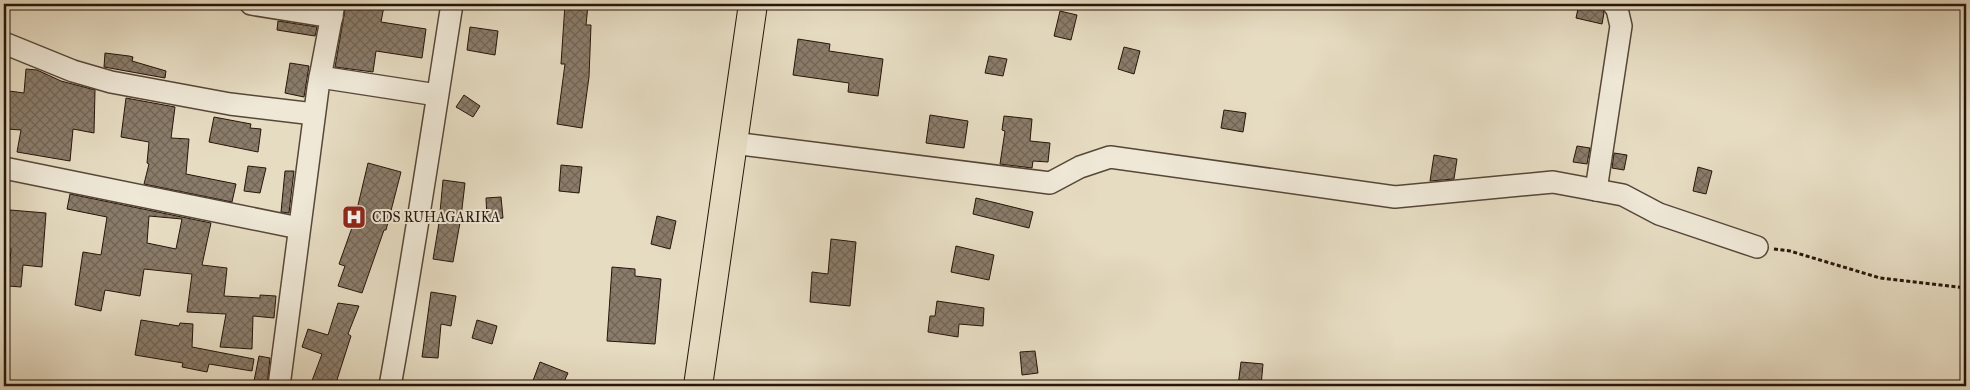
<svg xmlns="http://www.w3.org/2000/svg" width="1970" height="390" font-family="'IM FELL Great Primer',serif">
	<defs>
		<pattern id="building-cross-hatch" width="8" height="8" patternUnits="userSpaceOnUse" patternTransform="scale(1.25)"><rect width="8" height="8" fill="#8a7c6a"/><path d="M0 0l8 8M0 8l8-8" fill="none" stroke="#716455"/></pattern>
	</defs>
	<rect width="100%" height="100%" fill="#e6dcc2"/>
	<filter id="stains"><feTurbulence type="fractalNoise" baseFrequency=".004" numOctaves="4"/><feColorMatrix values="0 0 0 0 .2 0 0 0 0 .09 0 0 0 0 .02 0 0 0 .5 -.17"/></filter>
	<radialGradient id="worn" r=".72"><stop offset=".6" stop-color="#630" stop-opacity="0"/><stop offset="1" stop-color="#630" stop-opacity=".3"/></radialGradient>
	<g fill="url(#building-cross-hatch)" stroke="#27150a" fill-rule="evenodd">
		<polygon points="346,4 384,6 381,22 426,29 422,58 376,51 373,72 335,67"/>
		<polygon points="565,4 588,5 586,25 591,25 589,77 582,128 557,124 565,64 561,64"/>
		<polygon points="1579,4 1601,4 1604,13 1602,24 1576,18"/>
		<polygon points="1060,11 1077,15 1071,40 1054,36"/>
		<polygon points="278,21 317,27 315,36 277,30"/>
		<polygon points="470,27 498,31 495,55 467,50"/>
		<polygon points="798,39 830,44 829,51 883,59 878,96 848,92 849,83 793,75"/>
		<polygon points="1124,47 1140,51 1134,74 1118,69"/>
		<polygon points="105,53 129,56 133,57 132,61 166,71 165,78 104,67"/>
		<polygon points="989,56 1007,59 1003,76 985,73"/>
		<polygon points="290,63 309,66 304,97 285,93"/>
		<polygon points="26,69 37,70 61,81 95,90 94,133 73,129 70,161 17,152 21,130 7,129 9,91 24,93"/>
		<polygon points="464,95 480,106 473,117 456,107"/>
		<polygon points="126,98 175,107 171,138 189,139 186,174 236,184 232,202 144,184 149,164 147,163 149,142 121,137"/>
		<polygon points="1224,110 1246,113 1243,132 1221,128"/>
		<polygon points="930,115 968,121 964,148 926,143"/>
		<polygon points="1004,116 1032,119 1030,141 1050,143 1048,162 1033,161 1032,168 1000,164 1005,131 1002,130"/>
		<polygon points="214,117 251,124 250,128 261,129 258,152 209,142"/>
		<polygon points="1577,146 1590,148 1587,164 1573,162"/>
		<polygon points="1614,153 1627,155 1624,170 1612,168"/>
		<polygon points="1434,155 1457,159 1454,179 1430,181"/>
		<polygon points="368,163 401,172 386,230 384,230 362,293 338,286 345,266 339,264 354,222"/>
		<polygon points="561,165 582,167 579,193 559,191"/>
		<polygon points="248,166 266,168 260,193 244,191"/>
		<polygon points="1698,167 1712,171 1706,194 1693,191"/>
		<polygon points="285,171 294,171 289,213 281,212"/>
		<polygon points="443,180 465,183 461,217 453,262 433,259 439,223"/>
		<path d="M 70,194 L 211,223 L 202,265 L 227,268 L 224,296 L 260,298 L 260,295 L 276,296 L 274,318 L 253,316 L 252,349 L 220,347 L 226,314 L 187,312 L 192,274 L 144,269 L 140,296 L 105,290 L 101,311 L 75,305 L 83,252 L 101,255 L 107,217 L 67,209 ZM 149,216 L 182,219 L 176,249 L 147,243 Z"/>
		<polygon points="501,197 503,218 487,219 486,198"/>
		<polygon points="976,198 1033,212 1029,228 973,214"/>
		<polygon points="10,210 46,213 42,267 23,265 21,287 8,286 11,249 4,248"/>
		<polygon points="657,216 676,221 670,249 651,244"/>
		<polygon points="831,239 856,242 850,306 810,302 812,272 828,274"/>
		<polygon points="956,246 994,255 989,280 951,272"/>
		<polygon points="612,267 635,269 635,276 661,279 655,344 607,341"/>
		<polygon points="431,292 456,296 451,326 441,324 438,358 422,357"/>
		<polygon points="937,301 984,308 983,326 959,324 958,337 928,332 930,316 935,316"/>
		<polygon points="338,303 359,306 348,334 351,336 335,386 310,386 322,354 302,347 308,329 328,335"/>
		<polygon points="141,320 179,326 180,323 193,324 192,347 254,359 252,371 209,364 207,372 182,367 183,363 135,355"/>
		<polygon points="477,320 497,326 492,344 472,338"/>
		<polygon points="1035,351 1038,373 1022,375 1020,352"/>
		<polygon points="259,356 270,358 267,386 253,386"/>
		<polygon points="540,362 568,373 562,386 531,386"/>
		<polygon points="1241,362 1263,364 1261,386 1238,386"/>
	</g>
	<g fill="none" stroke-linecap="round" stroke-linejoin="round">
		<g stroke="#574738" stroke-width="24">
			<g id="street">
				<polyline points="251,4 332,17"/>
				<polyline points="4,43 73,71 111,82 230,104 314,114"/>
				<polyline points="320,77 437,95"/>
				<polyline points="733,143 1050,183 1080,167 1110,157 1395,197 1553,182 1623,195 1659,214 1757,247"/>
				<polyline points="4,168 299,228"/>
				<polyline points="1596,190 1621,26 1617,9 1613,4"/>
				<polyline points="279,386 318,88 334,4"/>
				<path d="M 390,386 C 413,259 432,131 452,4"/>
			</g>
		</g>
		<g stroke="#27150a" stroke-width="30">
			<polyline id="primary" points="698,386 753,4"/>
		</g>
		<polyline stroke="#27150a" stroke-width="3" stroke-dasharray="4 2.5" stroke-linecap="butt" points="1774,249 1790,251 1880,278 1966,288"/>
		<use href="#street" stroke="#efe8d7" stroke-width="21"/>
		<use href="#primary" stroke="#e6dcc2" stroke-width="28"/>
	</g>
	<defs>
		<g id="hospital-square" transform="scale(1.25)"><rect x="-9" y="-9" width="18" height="18" rx="4" fill="#8f2418" stroke="#efe8d7"/><path d="M-5-5h3v3.5h4V-5h3V5h-3V1.5h-4V5h-3Z" fill="#fff"/></g>
	</defs>
	<g fill-rule="evenodd">
		<use href="#hospital-square" x="354" y="217"/>
	</g>
	<g text-anchor="middle" dominant-baseline="central" stroke-width="4" stroke-linejoin="round" paint-order="stroke">
		<g font-size="14" fill="#27150a" stroke="#efe8d7" text-anchor="start">
			<text x="372" y="217">CDS RUHAGARIKA</text>
		</g>
	</g>
	<rect width="1970" height="390" fill="none" stroke="#e6dcc2" stroke-width="20"/>
	<rect x="5" y="5" width="1960" height="380" fill="none" stroke="#27150a" stroke-width="2.5"/>
	<rect x="10" y="10" width="1950" height="370" fill="none" stroke="#27150a"/>
	<rect width="100%" height="100%" filter="url(#stains)"/>
	<rect width="100%" height="100%" fill="url(#worn)"/>
</svg>
